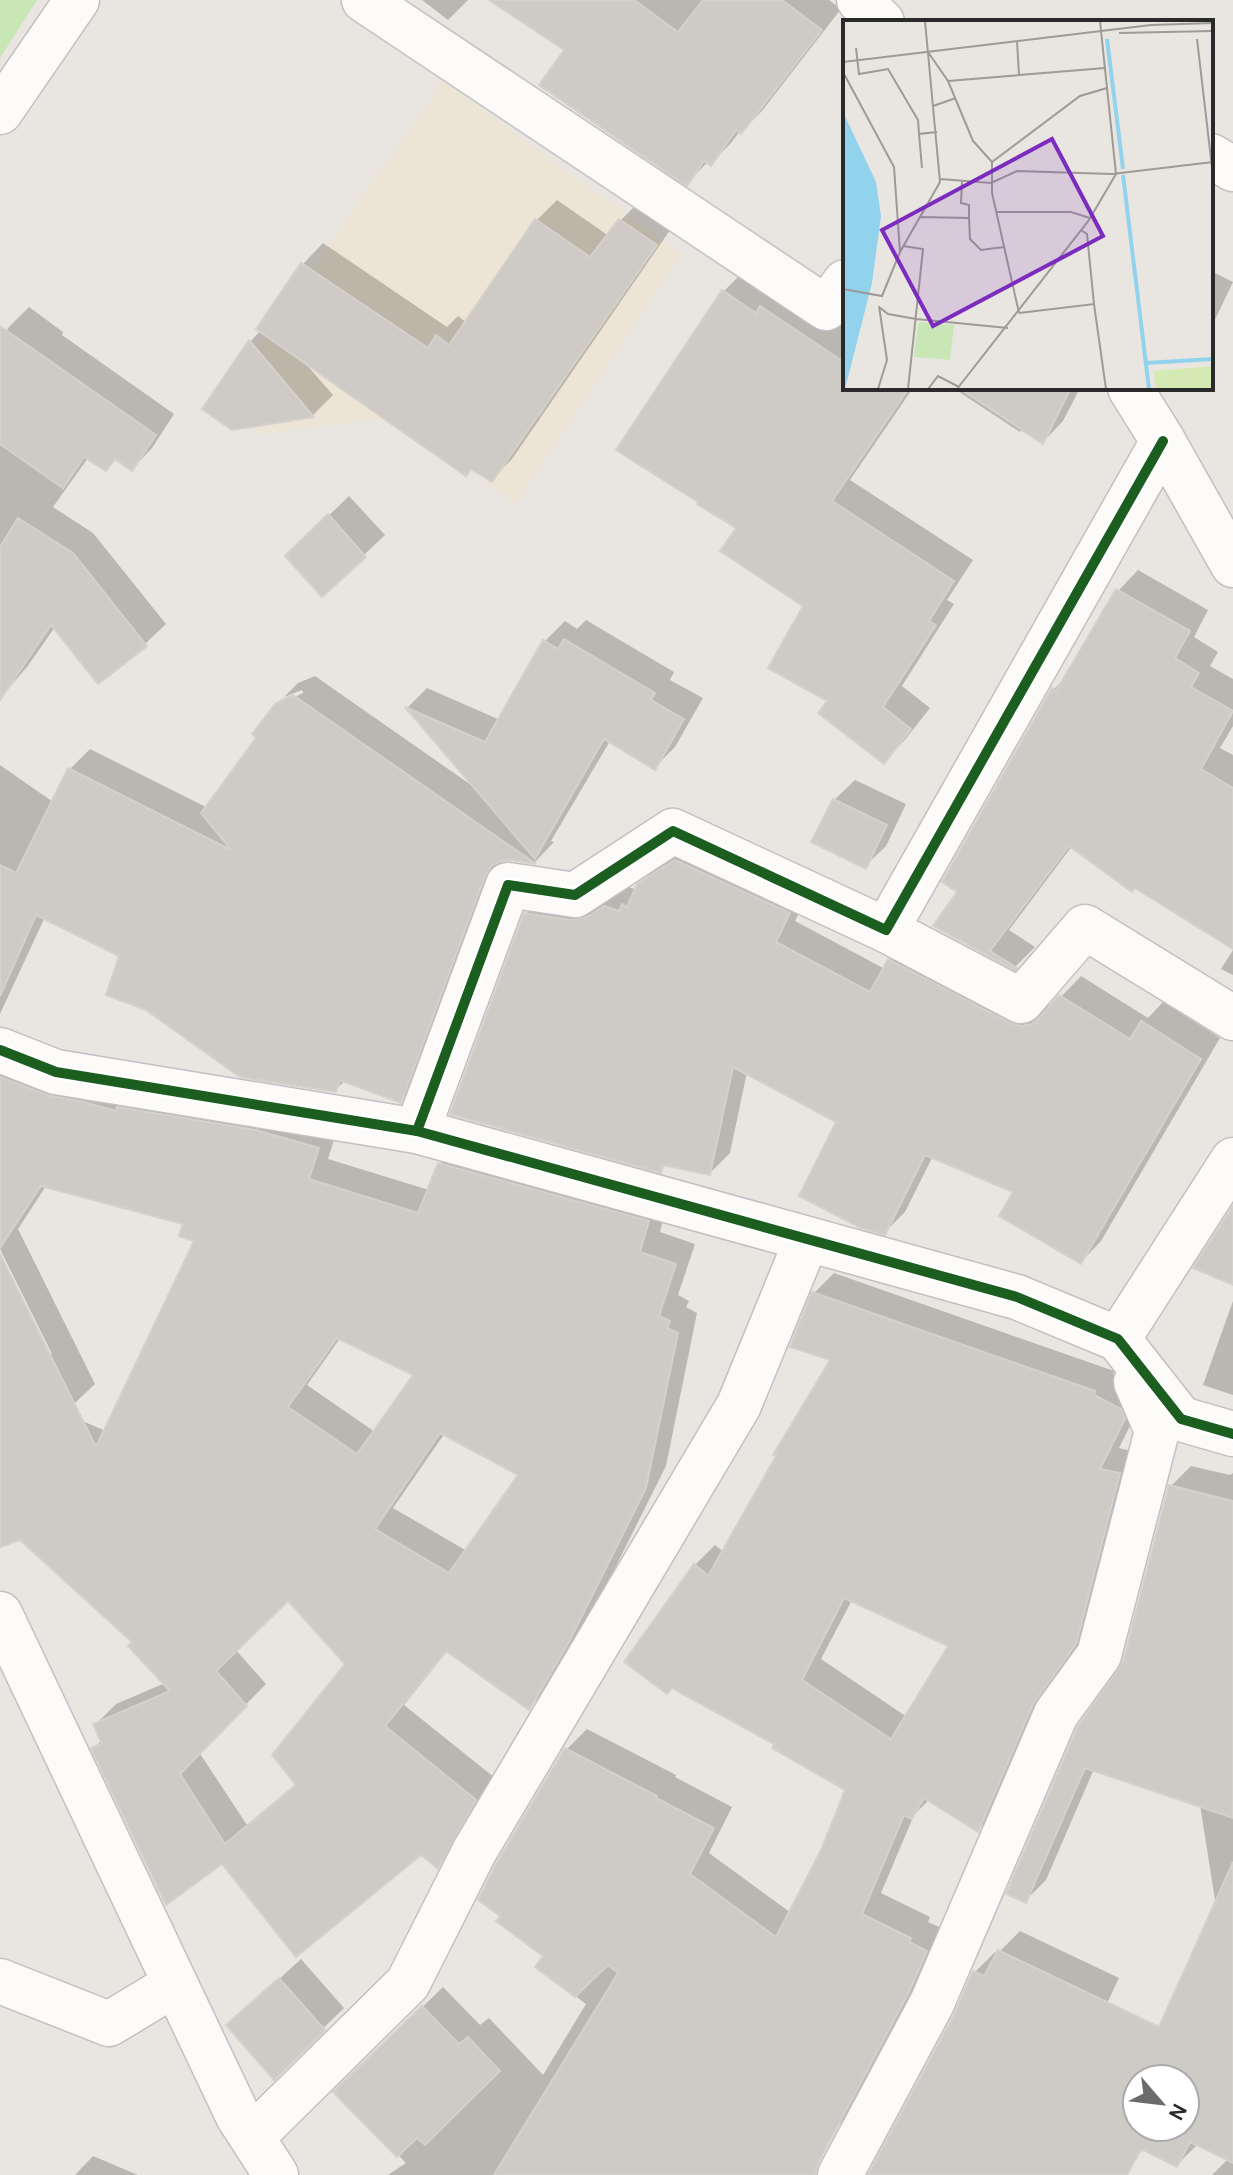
<svg xmlns="http://www.w3.org/2000/svg" width="1233" height="2175" font-family="Karla,sans-serif">
	<rect width="100%" height="100%" fill="#e9e5e0"/>
	<polygon fill="#ece4d4" points="443,81 681,255 516,504 396,417 259,434 216,410"/>
	<polygon fill="#c9e6b7" points="0,0 37,0 0,58"/>
	<g fill="#0003" fill-rule="evenodd">
		<polygon points="422,0 468,0 448,20"/>
		<polygon points="493,0 829,0 841,9 762,111 741,132 740,131 731,143 711,163 708,162 687,183 567,50"/>
		<polygon points="557,200 609,236 621,220 641,200 675,223 512,459 491,480 306,364 333,395 313,415 232,428 250,342 261,330 259,329 303,264 323,243 447,327 458,316 467,323 536,221"/>
		<polygon points="744,271 782,287 845,329 845,388 913,388 850,480 973,560 947,600 954,604 902,686 930,708 904,741 884,761 830,700 806,605 739,527 619,450 724,291"/>
		<polygon points="1211,271 1233,282 1211,328"/>
		<polygon points="29,307 63,332 62,335 174,414 152,448 132,469 117,458 106,468 88,458 53,507 93,533 166,624 145,644 55,627 27,667 0,698 0,340 9,327"/>
		<polygon points="953,388 1080,388 1063,421 1043,442 1023,428 1020,432"/>
		<polygon points="349,496 385,535 323,594 287,556"/>
		<polygon points="1138,570 1208,610 1194,637 1218,652 1210,666 1233,679 1233,726 1220,748 1233,755 1233,947 1072,846 1009,930 1035,947 1015,967 936,926 960,892 1053,690 1067,676 1118,591"/>
		<polygon points="586,620 674,672 670,680 703,698 675,747 655,767 610,741 551,841 554,842 535,862 503,859 421,1080 400,1101 346,1080 335,1090 122,955 45,917 0,1014 0,765 53,802 70,769 90,749 208,808 259,737 277,704 282,700 282,703 303,693 302,690 284,697 298,683 315,676 474,787 408,707 427,688 500,720 544,642 565,621 577,629"/>
		<polygon points="855,780 906,804 886,846 865,866 834,800"/>
		<polygon points="697,840 809,892 795,921 885,969 890,960 910,940 1042,1006 1054,1004 1081,976 1148,1018 1163,1002 1220,1038 1101,1241 1081,1262 1016,1191 933,1156 905,1212 885,1232 839,1121 747,1072 730,1153 710,1173 667,1164 661,1170 526,914 547,893 626,886 637,890 639,885 660,864"/>
		<polygon points="1233,950 1233,975 1221,969"/>
		<path d="M 0,1044 L 338,1127 L 328,1159 L 429,1190 L 440,1164 L 460,1143 L 668,1201 L 660,1232 L 695,1244 L 678,1295 L 689,1301 L 686,1307 L 697,1313 L 666,1466 L 589,1620 L 549,1687 L 529,1707 L 448,1650 L 404,1705 L 495,1778 L 458,1846 L 437,1866 L 421,1853 L 222,1861 L 94,1748 L 102,1740 L 96,1724 L 116,1704 L 165,1683 L 135,1641 L 21,1537 L 0,1538 L 0,1386 L 106,1431 L 197,1239 L 185,1223 L 46,1186 L 18,1229 L 95,1384 L 75,1403 L 0,1353 L 0,1258 L 48,1354 L 52,1354 L 0,1249 ZM 341,1337 L 416,1374 L 375,1432 L 307,1385 ZM 445,1433 L 521,1474 L 467,1551 L 393,1508 ZM 288,1599 L 348,1664 L 297,1783 L 247,1825 L 199,1752 L 266,1684 L 235,1649 Z"/>
		<path d="M 834,1273 L 1114,1371 L 1113,1374 L 1141,1389 L 1144,1398 L 1119,1448 L 1139,1453 L 1096,1622 L 1053,1682 L 998,1810 L 978,1830 L 930,1799 L 914,1815 L 881,1893 L 930,1917 L 928,1922 L 946,1930 L 855,2108 L 835,2129 L 776,2175 L 388,2175 L 406,2163 L 336,2092 L 443,1987 L 480,2025 L 489,2018 L 543,2075 L 586,2004 L 537,1967 L 545,1956 L 566,1750 L 587,1729 L 676,1775 L 675,1777 L 732,1807 L 709,1853 L 791,1913 L 822,1851 L 847,1789 L 777,1743 L 695,1565 L 715,1545 L 724,1552 L 833,1358 L 814,1293 ZM 852,1600 L 951,1646 L 907,1717 L 821,1659 Z"/>
		<polygon points="1233,1301 1233,1395 1203,1385"/>
		<path d="M 1191,1466 L 1230,1475 L 1233,1473 L 1233,2175 L 1212,2175 L 1228,2159 L 1198,2144 L 1177,2165 L 1144,2149 L 1133,2160 L 1021,2175 L 922,2175 L 956,2016 L 975,1972 L 995,1952 L 998,1953 L 1020,1931 L 1119,1978 L 1104,2010 L 1183,2052 L 1216,1906 L 1200,1805 L 1094,1769 L 1046,1880 L 1026,1900 L 1125,1663 L 1171,1486 ZM 1137,2079 L 1185,2079 L 1185,2127 L 1137,2127 Z"/>
		<polygon points="301,1959 344,2008 274,2077 229,2025"/>
		<polygon points="93,2156 138,2175 75,2175"/>
	</g>
	<g fill="#cecbc7" stroke="#d4d1cc" stroke-width="2" fill-rule="evenodd">
		<polygon points="489,0 634,0 678,32 703,0 782,0 822,30 741,134 736,130 711,166 704,161 687,186 539,85 564,50"/>
		<polygon points="535,219 590,257 619,219 657,245 492,482 471,469 466,476 256,329 301,263 428,348 436,335 449,345"/>
		<polygon points="722,290 756,313 760,306 845,363 845,388 909,388 832,501 954,581 929,621 936,625 883,707 911,729 884,764 818,713 827,701 768,668 803,606 720,551 736,528 697,504 698,502 616,450"/>
		<polygon points="0,326 156,435 132,471 115,459 106,471 84,457 63,488 0,444"/>
		<polygon points="249,340 314,417 232,430 202,409"/>
		<polygon points="959,388 1071,388 1043,444"/>
		<polygon points="328,514 366,557 322,597 285,556"/>
		<polygon points="18,518 73,553 147,646 98,684 51,625 0,700 0,547"/>
		<polygon points="1116,589 1190,631 1175,658 1199,673 1191,687 1233,711 1201,769 1233,788 1233,949 1135,888 1132,892 1069,846 990,951 1017,968 1015,970 933,926 957,892 942,882 1052,688 1056,691"/>
		<polygon points="564,639 655,693 651,700 684,719 655,770 604,739 535,859 405,707 485,742 543,640 558,649"/>
		<polygon points="293,695 536,864 512,860 501,861 491,866 485,876 401,1103 340,1080 336,1092 240,1077 146,1010 106,995 119,956 36,915 0,996 0,865 16,873 68,768 231,850 201,813 256,738 252,734 276,703"/>
		<polygon points="833,799 887,825 866,869 811,842"/>
		<polygon points="675,860 790,913 776,942 870,992 888,959 1010,1023 1021,1026 1032,1024 1040,1017 1059,995 1130,1039 1141,1021 1201,1059 1081,1264 999,1216 1013,1192 925,1155 885,1235 861,1228 799,1196 836,1122 733,1067 710,1175 663,1165 661,1173 450,1114 524,913 571,920 589,916 604,906 619,911 622,904 627,907 637,884"/>
		<path d="M 0,1077 L 47,1095 L 84,1102 L 116,1111 L 117,1107 L 256,1130 L 319,1148 L 309,1179 L 418,1213 L 438,1163 L 649,1221 L 640,1252 L 676,1264 L 659,1316 L 670,1321 L 667,1328 L 678,1333 L 646,1488 L 569,1642 L 529,1710 L 446,1651 L 385,1726 L 476,1800 L 438,1869 L 421,1855 L 296,1957 L 222,1864 L 166,1905 L 91,1748 L 102,1744 L 93,1724 L 170,1691 L 128,1646 L 132,1642 L 20,1540 L 0,1547 L 0,1254 L 96,1447 L 194,1241 L 179,1236 L 183,1224 L 41,1186 L 0,1248 ZM 337,1338 L 413,1375 L 357,1454 L 288,1407 ZM 440,1433 L 518,1475 L 449,1573 L 375,1529 ZM 288,1601 L 345,1664 L 272,1755 L 296,1785 L 225,1844 L 180,1774 L 247,1706 L 216,1671 Z"/>
		<polygon points="1233,1206 1233,1285 1193,1268"/>
		<path d="M 812,1292 L 1095,1391 L 1094,1395 L 1121,1409 L 1125,1419 L 1100,1469 L 1120,1473 L 1076,1644 L 1033,1704 L 978,1832 L 924,1798 L 912,1819 L 904,1815 L 862,1914 L 911,1938 L 909,1942 L 927,1951 L 909,1992 L 818,2163 L 815,2175 L 494,2175 L 618,1973 L 608,1965 L 575,1997 L 535,1967 L 543,1956 L 496,1921 L 500,1916 L 478,1900 L 496,1864 L 565,1748 L 657,1796 L 656,1798 L 714,1828 L 690,1874 L 776,1937 L 821,1850 L 845,1790 L 772,1748 L 774,1744 L 672,1688 L 667,1694 L 624,1662 L 694,1564 L 708,1576 L 776,1456 L 773,1455 L 830,1360 L 790,1347 ZM 844,1598 L 948,1646 L 891,1739 L 802,1680 Z"/>
		<polygon points="1169,1485 1233,1501 1233,1818 1085,1768 1026,1903 1006,1894 1078,1726 1123,1662"/>
		<path d="M 1233,1862 L 1233,2163 L 1190,2142 L 1177,2167 L 1141,2149 L 1127,2175 L 868,2175 L 954,2015 L 973,1971 L 984,1976 L 998,1950 L 1159,2027 ZM 1137,2079 L 1185,2079 L 1185,2127 L 1137,2127 Z"/>
		<polygon points="279,1978 325,2030 274,2080 226,2025"/>
		<polygon points="422,2006 459,2044 468,2037 500,2071 425,2145 417,2138 397,2157 333,2092"/>
	</g>
	<g fill="none" stroke-linecap="round" stroke-linejoin="round">
		<g stroke="#c2c1c2" stroke-width="47">
			<g id="minor">
				<polyline points="364,0 826,308 845,282"/>
				<polyline points="859,0 882,22"/>
				<polyline points="0,112 77,0"/>
				<polyline points="1211,156 1233,169"/>
				<polyline points="1130,388 1163,441 1233,565"/>
				<polyline points="886,930 1021,1001 1085,927 1233,1018"/>
				<polyline points="0,1050 56,1072 417,1131 1017,1297 1118,1339 1181,1419 1233,1434"/>
				<polyline points="417,1131 508,885 575,895 673,831 886,930 1163,441"/>
				<polyline points="1118,1339 1233,1160"/>
				<polyline points="0,1614 238,2116 276,2175"/>
				<polyline points="0,1981 109,2024 175,1984"/>
				<polyline points="252,2137 408,1983 474,1852 739,1405 807,1239"/>
				<polyline points="840,2175 932,2003 1056,1714 1099,1655 1157,1431 1136,1382"/>
			</g>
		</g>
		<use href="#minor" stroke="#fcfbfa" stroke-width="44"/>
		<g stroke="#fff" stroke-width="15">
			<g id="cycleway">
				<polyline points="0,1050 56,1072 417,1131 1017,1297 1118,1339 1181,1419 1233,1434"/>
				<polyline points="417,1131 508,885 575,895 673,831 886,930 1163,441"/>
			</g>
		</g>
		<use href="#cycleway" stroke="#1b5e20" stroke-width="10"/>
	</g>
	<g transform="translate(843 20)">
		<rect width="370" height="370" fill="#e9e5e0"/>
		<path d="M 75,302 L 111,305 L 107,340 L 71,337 Z" fill="#c9e6b7"/>
		<path d="M 370,346 L 370,369 L 313,369 L 310,351 Z" fill="#d5e9b5"/>
		<path d="M 0,92 L 33,162 L 38,196 L 29,263 L 2,369 Z" fill="#91d3ed"/>
		<path fill="none" stroke="#91d3ed" stroke-width="4" d="M 264,19 L 280,149M 280,155 L 306,369M 303,343 L 370,339"/>
		<path fill="none" stroke="#9d9a97" stroke-width="2" d="M 276,13 L 370,11M 354,19 L 370,156M 174,21 L 176,55M 13,28 L 16,54 L 45,49 L 75,100 L 76,114M 85,32 L 105,61 L 130,121 L 149,142 L 149,173 L 176,293M 0,42 L 308,5 L 370,3M 0,52 L 51,147 L 57,232M 105,61 L 262,48M 90,86 L 113,78M 149,142 L 237,76 L 264,68M 79,148 L 76,114 L 94,112M 97,159 L 148,163 L 174,151 L 269,154 L 370,142M 119,161 L 118,183 L 126,185 L 126,198M 154,192 L 228,192 L 247,198M 76,197 L 126,198 L 127,219 L 138,230 L 161,227M 238,210 L 244,214 L 251,284M 60,226 L 80,229 L 65,369M 0,269 L 39,276 L 57,232 L 97,162 L 82,1M 36,287 L 45,294 L 73,299 L 165,308M 176,293 L 251,284 L 263,369M 35,369 L 44,340 L 36,286M 85,369 L 95,356 L 116,367M 114,369 L 246,200 L 273,154 L 257,1"/>
		<path fill="#7b2cbf" fill-opacity="0.15" stroke="#7b2cbf" stroke-width="4" d="M 209,119 L 260,216 L 90,306 L 39,210 Z"/>
		<rect width="370" height="370" fill="none" stroke="#2a2a2a" stroke-width="4"/>
	</g>
	<g transform="translate(1161 2103) rotate(118)"><circle r="38" fill="#ffffff" stroke="#aaaaaa" stroke-width="2"/>
	<path d="M0-6L14 30L0 20L-14 30Z" fill="#6d6b6a"/>
	<text y="-12" font-size="22" font-weight="bold" text-anchor="middle" fill="#2a2a2a">N</text>
	</g>
</svg>
